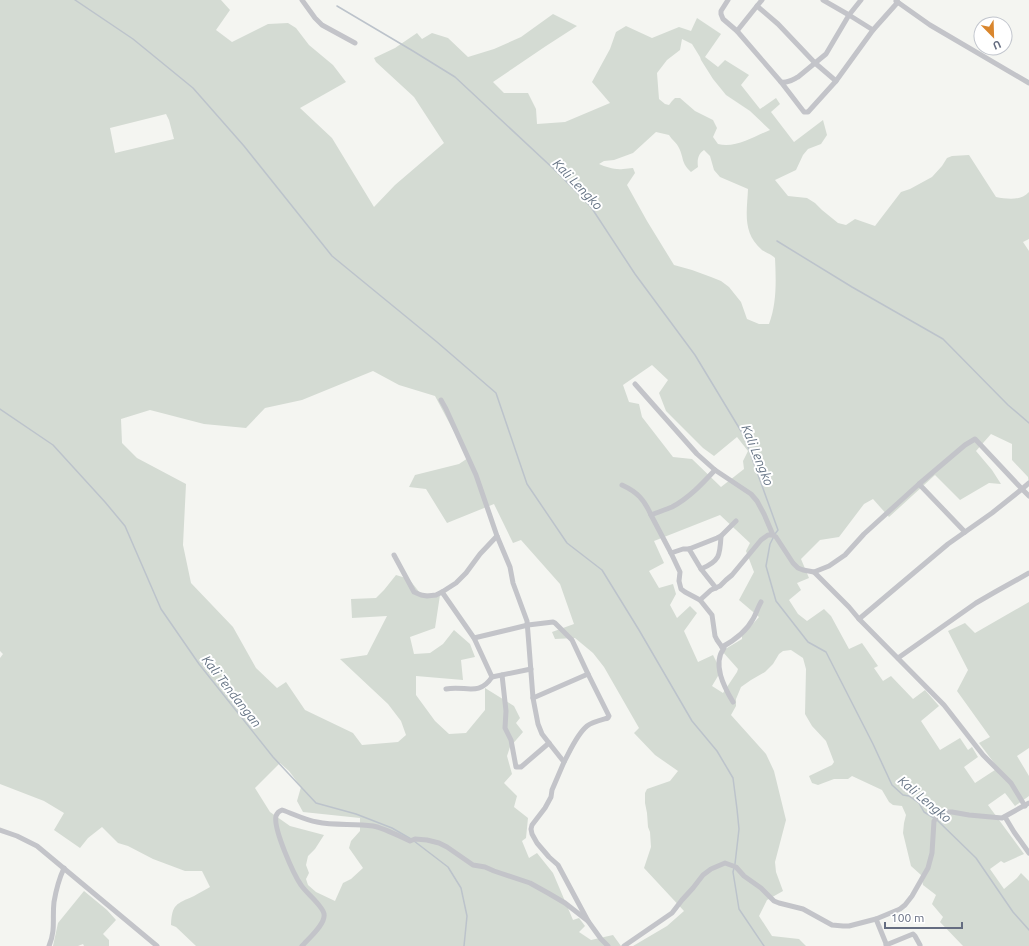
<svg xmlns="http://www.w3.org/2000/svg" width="1029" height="946" font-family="Ubuntu,sans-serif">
	<rect width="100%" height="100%" fill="#f4f5f1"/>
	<g fill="#d4dbd3" fill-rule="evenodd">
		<path d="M 0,0 L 221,0 L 230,10 L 216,30 L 232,42 L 268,24 L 288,23 L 296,28 L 309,45 L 333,65 L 346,82 L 300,108 L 332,138 L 374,207 L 395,185 L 444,143 L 414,97 L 376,62 L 374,58 L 395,48 L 417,33 L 422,39 L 432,33 L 448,38 L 468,57 L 494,49 L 521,37 L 553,14 L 577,26 L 546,46 L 493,82 L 504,93 L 528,93 L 536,109 L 537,124 L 565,122 L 610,103 L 592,82 L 610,49 L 616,32 L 626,26 L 652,38 L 679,27 L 691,31 L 697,18 L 721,34 L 705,57 L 718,67 L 725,60 L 749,75 L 741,85 L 760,109 L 776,98 L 780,104 L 771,112 L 794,142 L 823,120 L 827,135 L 821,144 L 808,149 L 803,155 L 796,170 L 775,180 L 788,196 L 807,198 L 815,203 L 822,210 L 838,223 L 846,225 L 855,219 L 875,226 L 901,192 L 910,189 L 932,177 L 942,166 L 947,158 L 952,156 L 969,155 L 996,197 C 1007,199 1021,201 1029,192 L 1029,239 L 1023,242 L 1029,251 L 1029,484 L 1028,477 L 1012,460 L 1012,444 L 991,434 L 976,451 L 992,470 L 1001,484 L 989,483 L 960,500 L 935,475 L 889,517 L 873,499 L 864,504 L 839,537 L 820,540 L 801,559 L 809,578 L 797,583 L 801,590 L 789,600 L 798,614 L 807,621 L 824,609 L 831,616 L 849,649 L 862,643 L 878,666 L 874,668 L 883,681 L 891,676 L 913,699 L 925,690 L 939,706 L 921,721 L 940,750 L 960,738 L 968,750 L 972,747 L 978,757 L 964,767 L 975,783 L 998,768 L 979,743 L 990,737 L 957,691 L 968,670 L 948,631 L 965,623 L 975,633 L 1029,602 L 1029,748 L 1017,756 L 1029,776 L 1029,796 L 1015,806 L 1005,793 L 988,805 L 1024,854 L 1004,863 L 1001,861 L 990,869 L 1004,889 L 1017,878 L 1021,873 L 1029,881 L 1029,946 L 963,946 L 940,922 L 943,917 L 932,904 L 936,895 L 923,885 L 921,875 L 911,866 L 903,833 L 904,823 L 906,815 L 902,806 L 893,805 L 889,802 L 882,790 L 852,776 L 848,779 L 834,779 L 818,785 L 812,783 L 809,776 L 832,765 L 834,762 L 826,741 L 812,726 L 805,714 L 806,669 L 803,658 L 791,650 L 783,651 L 779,654 L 773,664 L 765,672 L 751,680 L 741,687 L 736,699 L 736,706 L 731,715 L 766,754 L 774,771 L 786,820 L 775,862 L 776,872 L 783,891 L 767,900 L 759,916 L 772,936 L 799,939 L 806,946 L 633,946 L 667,926 L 684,911 L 644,868 L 651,847 L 650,832 L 648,827 L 647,813 L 645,803 L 645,793 L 647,789 L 670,781 L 678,771 L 655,755 L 634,733 L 639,728 L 604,667 L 593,653 L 575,638 L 555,639 L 552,632 L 574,624 L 560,584 L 521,540 L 513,543 L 494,504 L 447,523 L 426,489 L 409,487 L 415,475 L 459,464 L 468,458 L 435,396 L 399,385 L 373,371 L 302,400 L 265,408 L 246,428 L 204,424 L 150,410 L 121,419 L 122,443 L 137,458 L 186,484 L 183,545 L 191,583 L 233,627 L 256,668 L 277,688 L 286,682 L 305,710 L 353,733 L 362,745 L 398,742 L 406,735 L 401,721 L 388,704 L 340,659 L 367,655 L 387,616 L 352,618 L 351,599 L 376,598 L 384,590 L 396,575 L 409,579 L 420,593 L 440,595 L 435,628 L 410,637 L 414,654 L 430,653 L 443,644 L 454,630 L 470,644 L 475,657 L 461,660 L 463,680 L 416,676 L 416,695 L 435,721 L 449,734 L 466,733 L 485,710 L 485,688 L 514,706 L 520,718 L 516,723 L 523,732 L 510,747 L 507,756 L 512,774 L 504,783 L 517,796 L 514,807 L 528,818 L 526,838 L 522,841 L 529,858 L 537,853 L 553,873 L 573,920 L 579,918 L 585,926 L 579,932 L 591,940 L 613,935 L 621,946 L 196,946 L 176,927 L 171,925 C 172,904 176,904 194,896 C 199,893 205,890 210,887 L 202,871 L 185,871 L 153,859 L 128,846 L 118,843 L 102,827 L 88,838 L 80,848 L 54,830 L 64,813 L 44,801 L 0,784 L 0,658 L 3,654 L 0,651 ZM 682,39 L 692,44 L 700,57 L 701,60 L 713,79 L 726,95 L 750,111 L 770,130 C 755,136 735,149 718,144 L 713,137 L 717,128 L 713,120 L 695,111 L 680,98 L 675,98 L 672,101 L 669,105 L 665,104 L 659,99 L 657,73 L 667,60 L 680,50 ZM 166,114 L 169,120 L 174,139 L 115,153 L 110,128 ZM 656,132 L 669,135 C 672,140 677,143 679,148 C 684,158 681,163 691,172 L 698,167 C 697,160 698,154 704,150 L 710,156 L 714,170 L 720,177 L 748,189 C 747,212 742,233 762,250 C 766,253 771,254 775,258 C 776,280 777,303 769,324 L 759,324 L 747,319 L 741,302 L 729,287 L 721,281 L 711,277 L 692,270 L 674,265 L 647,221 L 627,185 L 635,173 L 633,168 C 629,168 627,169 623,169 C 615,170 606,167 599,164 L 604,161 L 614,160 L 633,153 ZM 652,365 L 668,380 L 659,393 L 666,411 L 703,448 L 714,456 L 737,437 L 748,451 L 743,461 L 744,469 L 721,487 L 692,459 L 673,457 L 642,417 L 639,404 L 629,402 L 623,385 ZM 720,515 L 750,543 L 746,551 L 754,572 L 739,600 L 759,617 L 742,636 L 742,639 L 722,651 L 738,669 L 737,672 L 723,693 L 712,686 L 721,671 L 713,655 L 698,662 L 684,631 L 697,613 L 690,606 L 677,618 L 670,605 L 676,594 L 673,584 L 659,588 L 649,571 L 664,563 L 654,541 ZM 280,763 L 289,771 L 301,787 L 297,801 L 303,812 L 360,818 L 360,831 L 351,841 L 349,848 L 363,868 L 351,879 L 343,883 L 335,901 L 316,892 L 308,885 L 306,879 L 309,873 L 306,865 L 308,856 L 315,849 L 324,835 L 290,826 L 270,812 L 255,788 Z"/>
		<polygon points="84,891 107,910 116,920 103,934 109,940 109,946 84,946 83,944 78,946 53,946 58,923"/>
	</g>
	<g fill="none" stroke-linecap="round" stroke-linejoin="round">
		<g stroke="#bcc3cb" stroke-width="1.5">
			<polyline points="75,0 133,39 193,88 244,146 332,256 437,342 496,393 527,484 567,543 602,570 639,630 692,721 717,751 733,778 737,809 739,829 735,864"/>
			<polyline points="337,6 413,51 455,77 558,173 591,207 635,274 695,355 744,436 778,530 775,534"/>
			<polyline points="777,241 852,287 943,339 1008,405 1029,423"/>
			<polyline points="0,409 53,445 105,502 125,526 161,609 199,664 273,757 316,803 356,814 392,828 411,839"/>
			<polyline points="773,538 770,544 766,566 776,601 808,642 826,652 873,744 892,785 903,795 909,796 919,803 924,812 934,818"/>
			<polyline points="937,820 976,858 1013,912 1029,930"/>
			<polyline points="414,841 448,867 461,888 467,916 464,946"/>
			<polyline points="734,868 733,872 739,909 764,946"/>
		</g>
		<g stroke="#c3c4c9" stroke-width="5">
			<polyline points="302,0 315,18 322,25 355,43"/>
			<path d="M 728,0 L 721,11 L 721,14 L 723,19 L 737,31 L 781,82 C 788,83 792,80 798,77 L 826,54 L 849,15 L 861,0"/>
			<polyline points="762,0 757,6 778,24 815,63 836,81"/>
			<polyline points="823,0 849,15 873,30"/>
			<polyline points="896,1 930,25 1029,83"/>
			<polyline points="737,31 757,6"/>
			<polyline points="781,82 804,112 808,112 836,81 873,30 898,2"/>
			<polyline points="635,384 697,454 715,470 751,494 757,501 764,514 773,535"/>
			<polyline points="441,400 446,409 476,475 497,536 510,567 513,583 527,621 529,646 533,698 538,724 542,734 549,743 564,762 552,790 551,797 545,808 532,825 531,829 532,834 537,843 549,857 558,865 588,921"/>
			<polyline points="919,484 965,532"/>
			<path d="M 622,485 C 637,492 644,499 651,515"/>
			<polyline points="736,521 721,536 717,538 689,549 683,549 671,553 680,572 679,581 681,589 685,592 700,600 711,590 720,586 726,580 732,575 761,540 768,535 773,535 776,537 793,563 798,568 803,570 814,572 849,607 859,619 948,544 992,513 1022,489 1029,496"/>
			<polyline points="689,549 701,569 716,588"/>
			<path d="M 671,553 L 651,515 C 658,512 665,510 672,507 C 689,498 702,484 715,470"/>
			<polyline points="394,555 414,592 421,595 427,596 436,595 442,592 456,583 466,573 480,554 497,536"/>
			<path d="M 701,569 C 720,561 720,555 721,536"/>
			<polyline points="814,572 829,566 845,555 864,534 919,484 965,445 975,439 976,440 1022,489 1029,483"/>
			<polyline points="442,592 474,638 492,677 531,669"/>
			<path d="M 700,600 L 712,615 L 715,636 L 717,640 L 722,647 C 735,640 746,632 753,619 C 756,614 758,607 761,602"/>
			<polyline points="859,619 944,705 983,755 1011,783 1025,806"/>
			<polyline points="474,638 528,625 553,622 555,623 572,640 588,674"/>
			<path d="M 722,647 L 724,648 C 712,664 724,687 733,702"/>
			<polyline points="898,658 976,603 995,592 1029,573"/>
			<polyline points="502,675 506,711 505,728 511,740 516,767 521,767 549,743"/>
			<path d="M 446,689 C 465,685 479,697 492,677"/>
			<path d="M 533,698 L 588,674 L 609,716 L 608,718 C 601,720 592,722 587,726 C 577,734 570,751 564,762"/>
			<polyline points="1005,817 1014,832 1029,853"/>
			<polyline points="0,830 17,836 37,846 157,946"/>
			<polyline points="876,919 887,946"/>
			<polyline points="886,945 913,934 915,936 920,945"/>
			<path d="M 49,946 C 56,929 52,919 54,902 C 56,890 59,879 64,868"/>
			<path d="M 302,946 C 308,939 326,924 324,914 C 323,906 306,893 301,885 C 294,875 273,829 276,816 C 277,813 279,811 282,810 C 294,814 305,820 317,822 C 335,826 354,823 373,826 C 384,828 399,836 410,841 L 415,839 L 427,840 L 439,843 L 447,847 L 473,865 L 485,867 L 494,871 L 530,883 L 548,893 L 565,903 L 588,921 L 601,939 L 608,946"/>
			<polyline points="624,946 672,913 682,900 693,888 703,875 711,869 725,863 736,867 744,876 761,888 774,901 779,903 803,909 832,925 843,926 849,926 876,919 900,909 905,905 912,896 928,868 932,853 934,821 938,816 947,812 952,812 969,815 1002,818 1029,803"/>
		</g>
	</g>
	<g text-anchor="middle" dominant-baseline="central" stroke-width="4" stroke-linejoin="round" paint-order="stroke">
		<g font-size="13" font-style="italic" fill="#667485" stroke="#fff">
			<text transform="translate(578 184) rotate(46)">Kali Lengko</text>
			<text transform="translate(758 455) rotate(68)">Kali Lengko</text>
			<text transform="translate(232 691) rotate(52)">Kali Tendangan</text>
			<text transform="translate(925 799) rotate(40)">Kali Lengko</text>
		</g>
	</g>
	<g transform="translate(993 36) rotate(157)"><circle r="19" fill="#ffffff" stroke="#c1c5cd"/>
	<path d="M0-3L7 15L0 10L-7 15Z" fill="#d9862d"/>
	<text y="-6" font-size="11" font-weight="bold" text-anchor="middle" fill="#656d81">U</text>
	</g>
	<path d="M885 922v6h77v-6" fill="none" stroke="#656d81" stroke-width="2"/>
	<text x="891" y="922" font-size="12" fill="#656d81" stroke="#ffffff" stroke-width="3" paint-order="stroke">100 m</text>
</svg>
